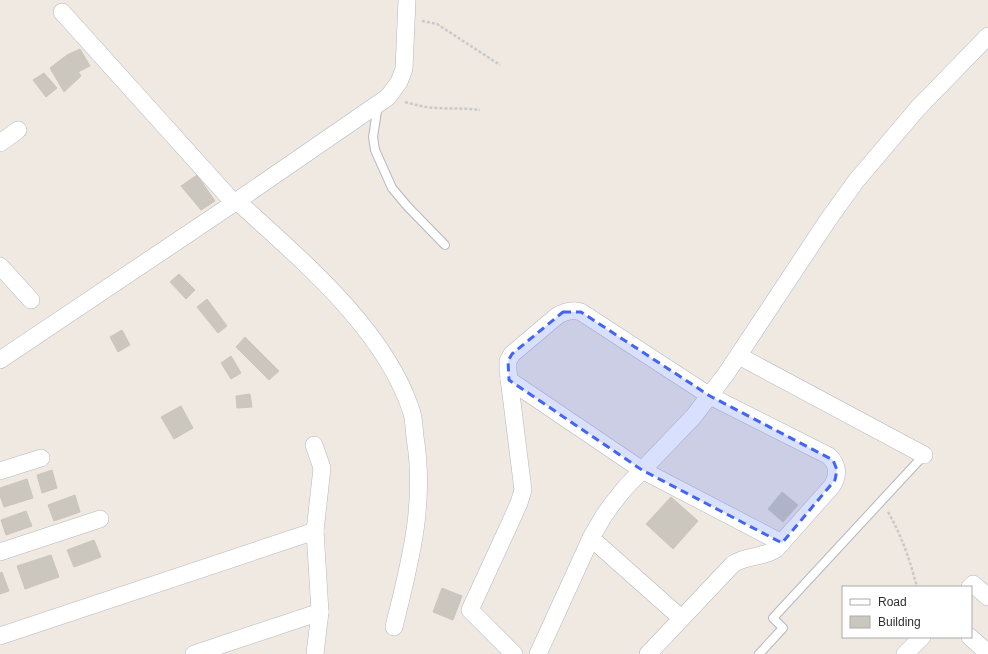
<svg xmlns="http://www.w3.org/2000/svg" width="988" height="654" font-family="Helvetica,sans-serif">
	<rect width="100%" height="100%" fill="#efe9e1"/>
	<g fill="#cbc7bf" stroke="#cbc5ba">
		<polygon points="80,49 90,66 78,72 67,55"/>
		<polygon points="67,55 81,76 64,92 50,68"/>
		<polygon points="44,73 57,88 46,97 33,80"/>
		<polygon points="197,175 215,201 201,210 181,186"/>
		<polygon points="179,274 195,290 186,299 170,282"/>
		<polygon points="207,299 227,326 218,333 197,307"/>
		<polygon points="122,330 130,345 118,352 110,337"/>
		<polygon points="245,337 279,371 269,380 236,347"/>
		<polygon points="231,356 241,373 231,379 221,363"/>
		<polygon points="250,394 252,407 237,408 236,396"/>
		<polygon points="181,406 193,428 174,439 161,417"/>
		<polygon points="52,470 57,488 42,493 37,475"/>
		<polygon points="27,479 33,498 4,507 0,496 0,488"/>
		<polygon points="782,492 798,505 783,522 768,509"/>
		<polygon points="75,495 80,512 54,521 48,505"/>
		<polygon points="671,497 698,521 673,549 646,524"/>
		<polygon points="26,511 32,526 6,535 1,520"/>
		<polygon points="94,540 101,557 74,567 67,550"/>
		<polygon points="51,555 59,577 25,589 17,566"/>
		<polygon points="2,572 9,591 0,594 0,573"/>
		<polygon points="442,588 462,596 453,620 433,612"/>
	</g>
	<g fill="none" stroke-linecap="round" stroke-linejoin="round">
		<g stroke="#b4b7c1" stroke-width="10">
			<g id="lane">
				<polyline points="378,105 373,137 375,150 392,188 408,207 445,245"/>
				<polyline points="759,654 783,628 773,618 924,455"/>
			</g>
		</g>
		<g stroke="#b4b7c1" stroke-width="18">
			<g id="street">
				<polyline points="62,12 234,203"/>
				<polyline points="0,143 18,130"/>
				<path d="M 237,201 C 299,258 384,328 411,410 C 414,418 414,428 415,437 C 426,504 410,562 394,627"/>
				<polyline points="0,266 31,300"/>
				<polyline points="739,356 924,455"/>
				<polyline points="0,360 234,203 388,97 399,82 404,69 407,0"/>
				<polyline points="509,380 642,470 782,543"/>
				<polyline points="314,445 322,468 315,531 320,612 315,654"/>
				<polyline points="0,471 41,458"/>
				<polyline points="591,538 681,618"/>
				<polyline points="0,552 100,519"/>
				<polyline points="970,587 973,584 988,597"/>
				<polyline points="0,636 315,531"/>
				<polyline points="970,637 988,653"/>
				<polyline points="194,654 320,612"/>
				<path d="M 514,654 L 470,610 L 511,521 L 519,503 L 523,490 L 508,370 L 508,361 L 512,354 L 557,316 C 565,311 572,309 581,312 L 710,396 L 829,456 C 838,465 839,475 832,486 L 776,549 C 763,558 747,555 733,564 L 648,654"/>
				<polyline points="538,654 591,538 603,517 613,503 625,488 694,416 726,374 828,220 856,181 918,108 988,36"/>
				<polyline points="905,654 922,637"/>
			</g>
		</g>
		<g stroke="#c9c9c9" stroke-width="2.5" stroke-dasharray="3 2" stroke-linecap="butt">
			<polyline points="422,21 437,24 500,65"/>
			<path d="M 405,102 C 416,105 427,108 439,108 C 453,109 466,108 480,110"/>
			<path d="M 888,512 C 902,536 910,561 917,587"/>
		</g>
		<use href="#lane" stroke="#fff" stroke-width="8"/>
		<use href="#street" stroke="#fff" stroke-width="17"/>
	</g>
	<path fill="#4264fb" fill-opacity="0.2" stroke="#4264fb" stroke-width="3" stroke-dasharray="8 5" stroke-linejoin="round" d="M 563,312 L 581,312 L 710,396 L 833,460 L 837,470 L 835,480 L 782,543 L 642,470 L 509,380 L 508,361 L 512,354 Z"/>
	<rect x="842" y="586" width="130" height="52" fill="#ffffff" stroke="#ababab"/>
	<rect x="850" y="599" width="20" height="6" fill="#ffffff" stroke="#ababab"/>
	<text x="878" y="606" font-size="12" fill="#2e2e2e">Road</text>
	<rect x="850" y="616" width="20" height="12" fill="#cbc7bf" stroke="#ababab"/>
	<text x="878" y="626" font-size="12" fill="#2e2e2e">Building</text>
</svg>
